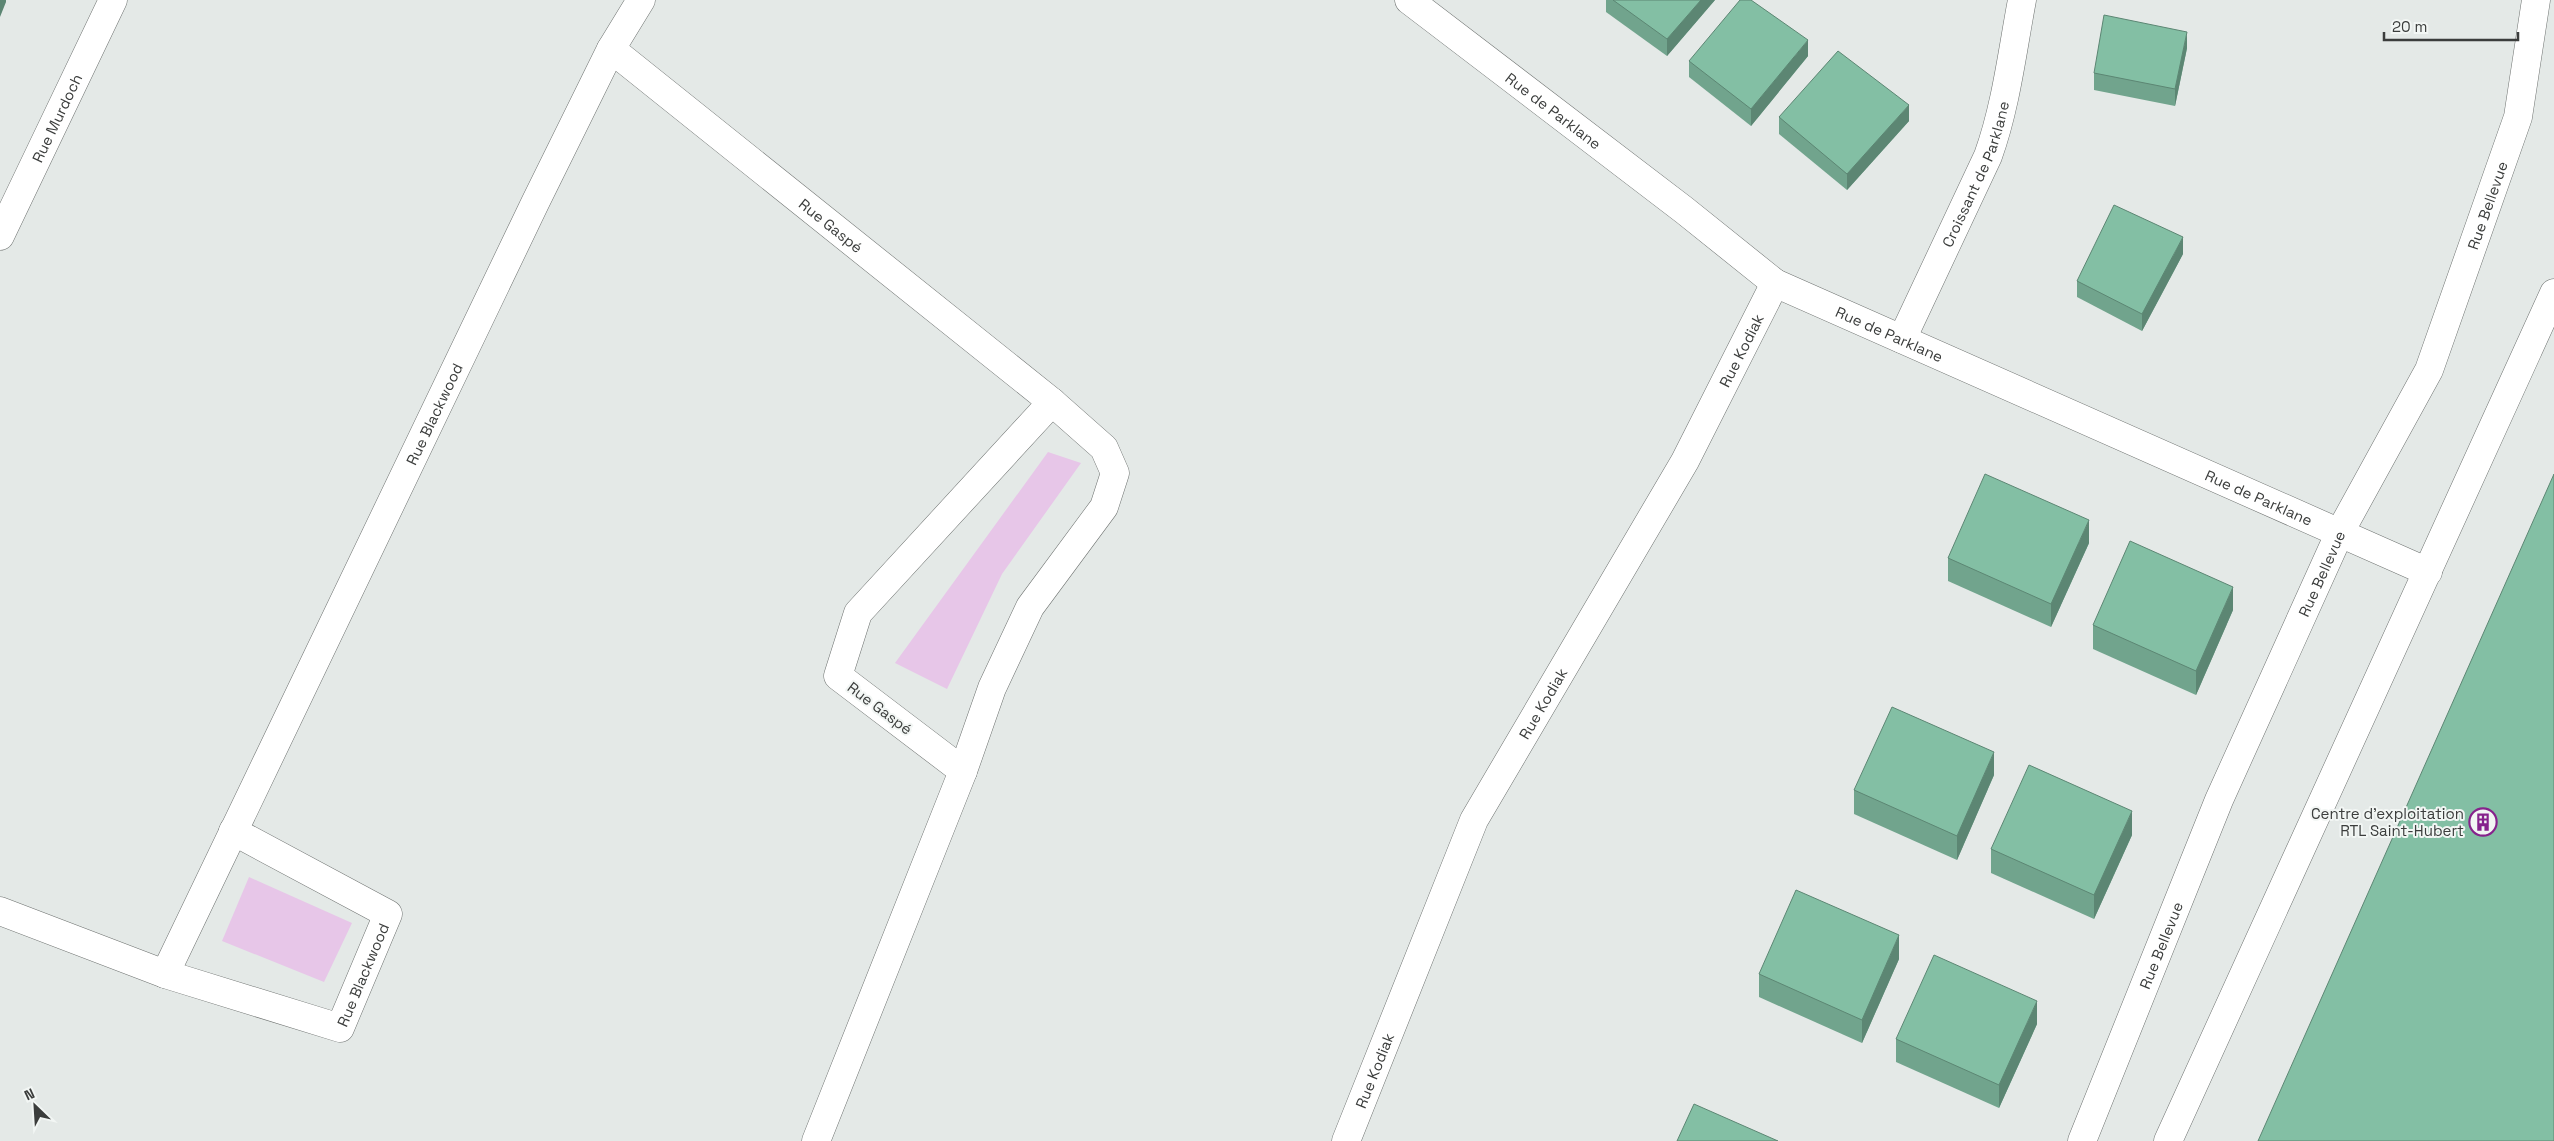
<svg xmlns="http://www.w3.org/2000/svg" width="2554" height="1141" font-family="'Space Grotesk',sans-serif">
	<rect width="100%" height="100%" fill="#e4e9e7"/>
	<g fill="#e7c6e8">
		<polygon points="1048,452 1081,463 1002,574 947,689 895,663"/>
		<polygon points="249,877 352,923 324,982 222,941"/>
	</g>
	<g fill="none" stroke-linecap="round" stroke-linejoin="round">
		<g stroke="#6e7270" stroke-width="29">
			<g id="minor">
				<path id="s1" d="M 1409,0 L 1684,210 L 1775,283 L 2428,572"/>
				<path id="s2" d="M 611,49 L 1052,402 L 1104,448 L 1115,473 L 1104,507 L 1030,607 L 992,688 L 963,771 L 816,1141"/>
				<path id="s3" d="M 0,236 L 113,0"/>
				<path id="s4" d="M 1902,339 L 1988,156 C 2006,106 2012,53 2022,0"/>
				<polyline points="963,771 838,676 858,613 1052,402"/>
				<path id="s5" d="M 0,911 L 165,974 L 535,203 L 611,49 L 641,0"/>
				<path id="s6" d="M 165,974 L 340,1028 L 388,914 L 233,831"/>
				<path id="s7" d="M 1346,1141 L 1474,820 L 1685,461 L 1775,283"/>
				<path id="s8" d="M 2082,1141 L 2219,800 L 2340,532 L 2429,370 L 2518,117 L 2536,0"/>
				<polyline points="2168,1141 2554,293"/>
			</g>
		</g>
		<use href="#minor" stroke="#fff" stroke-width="28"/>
	</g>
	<g fill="#71a48d">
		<polygon points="1606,0 1715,0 1667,56 1606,12"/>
		<polygon points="2187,48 2175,106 2094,90 2094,73"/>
		<polygon points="1808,56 1751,126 1689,77 1689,61"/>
		<polygon points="1779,117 1909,121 1847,190 1779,134"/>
		<polygon points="2183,254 2142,331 2077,297 2077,281"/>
		<polygon points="2089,543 2051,627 1948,581 1948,558"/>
		<polygon points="2233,610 2196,695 2093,649 2093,625"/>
		<polygon points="1994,775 1957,860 1854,814 1854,790"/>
		<polygon points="2132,835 2094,919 1991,873 1991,849"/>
		<polygon points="1899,959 1862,1043 1759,997 1759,974"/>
		<polygon points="2037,1024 1999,1108 1896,1062 1896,1039"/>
	</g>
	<g fill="#5c8673">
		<polygon points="0,0 6,0 6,2 0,17"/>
		<polygon points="1701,0 1715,0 1667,56 1667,39"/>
		<polygon points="2187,32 2187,48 2175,106 2175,89"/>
		<polygon points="1808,40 1808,56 1751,126 1751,109"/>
		<polygon points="1909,105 1909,121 1847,190 1847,174"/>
		<polygon points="2183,237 2183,254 2142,331 2142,314"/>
		<polygon points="2089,520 2089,543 2051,627 2051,604"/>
		<polygon points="2233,587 2233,610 2196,695 2196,671"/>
		<polygon points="1994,752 1994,775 1957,860 1957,836"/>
		<polygon points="2132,811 2132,835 2094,919 2094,895"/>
		<polygon points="1899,935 1899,959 1862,1043 1862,1020"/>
		<polygon points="2037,1001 2037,1024 1999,1108 1999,1085"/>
	</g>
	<g fill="#83bfa4" stroke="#5c8673">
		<polygon points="1613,0 1701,0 1667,39"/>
		<polygon points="1740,0 1751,0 1808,40 1751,109 1689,61"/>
		<polygon points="2104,15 2187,32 2175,89 2094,73"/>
		<polygon points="1838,51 1909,105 1847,174 1779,117"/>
		<polygon points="2114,205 2183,237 2142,314 2077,281"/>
		<polygon points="1985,474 2089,520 2051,604 1948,558"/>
		<polygon points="2554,474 2554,1141 2258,1141"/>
		<polygon points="2130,541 2233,587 2196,671 2093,625"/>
		<polygon points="1892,707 1994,752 1957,836 1854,790"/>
		<polygon points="2029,765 2132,811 2094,895 1991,849"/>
		<polygon points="1796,890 1899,935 1862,1020 1759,974"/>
		<polygon points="1934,955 2037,1001 1999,1085 1896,1039"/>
		<polygon points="1694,1104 1778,1141 1677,1141"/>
	</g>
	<defs>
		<g id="building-ring" transform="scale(1.4375)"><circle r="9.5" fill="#f2f6f4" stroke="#86238c" stroke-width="1.5"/><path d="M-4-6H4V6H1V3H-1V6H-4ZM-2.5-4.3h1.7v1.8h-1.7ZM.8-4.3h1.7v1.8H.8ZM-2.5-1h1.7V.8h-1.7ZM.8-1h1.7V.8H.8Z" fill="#86238c"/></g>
	</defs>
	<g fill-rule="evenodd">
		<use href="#building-ring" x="2483" y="822"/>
	</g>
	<g text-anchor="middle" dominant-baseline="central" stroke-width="4" stroke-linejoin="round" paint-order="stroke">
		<g font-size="15" fill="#3b3d3c" stroke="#f2f6f4">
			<text stroke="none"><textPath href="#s1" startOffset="182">Rue de Parklane</textPath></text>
			<text stroke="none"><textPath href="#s3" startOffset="131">Rue Murdoch</textPath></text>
			<text stroke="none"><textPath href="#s4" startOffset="181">Croissant de Parklane</textPath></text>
			<text stroke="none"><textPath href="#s8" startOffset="1021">Rue Bellevue</textPath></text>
			<text stroke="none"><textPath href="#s2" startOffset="282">Rue Gaspé</textPath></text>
			<text stroke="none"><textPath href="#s1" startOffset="588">Rue de Parklane</textPath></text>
			<text stroke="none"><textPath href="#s7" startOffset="886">Rue Kodiak</textPath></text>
			<text stroke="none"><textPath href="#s5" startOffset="798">Rue Blackwood</textPath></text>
			<text stroke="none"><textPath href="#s1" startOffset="992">Rue de Parklane</textPath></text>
			<text stroke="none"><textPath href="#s8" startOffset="616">Rue Bellevue</textPath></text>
			<text stroke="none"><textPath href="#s7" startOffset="481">Rue Kodiak</textPath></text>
			<text transform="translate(880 708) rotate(37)">Rue Gaspé</text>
			<text stroke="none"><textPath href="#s8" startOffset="211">Rue Bellevue</textPath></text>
			<text stroke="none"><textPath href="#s6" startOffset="241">Rue Blackwood</textPath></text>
			<text stroke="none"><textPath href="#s7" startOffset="76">Rue Kodiak</textPath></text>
		</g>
		<g font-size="15" fill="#3b3d3c" stroke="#f2f6f4" text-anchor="end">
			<text x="2464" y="813">Centre d'exploitation<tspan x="2464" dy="17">RTL Saint-Hubert</tspan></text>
		</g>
	</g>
	<g transform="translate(35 1106) rotate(335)" stroke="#f2f6f4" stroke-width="4" paint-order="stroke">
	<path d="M0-4L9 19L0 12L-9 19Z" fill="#3b3d3c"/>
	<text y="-8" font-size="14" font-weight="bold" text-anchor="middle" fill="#3b3d3c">N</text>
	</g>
	<path d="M2384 32v8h134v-8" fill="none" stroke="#3b3d3c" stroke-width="2.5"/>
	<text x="2392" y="32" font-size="15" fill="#3b3d3c" stroke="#f2f6f4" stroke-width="4" paint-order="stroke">20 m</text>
</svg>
